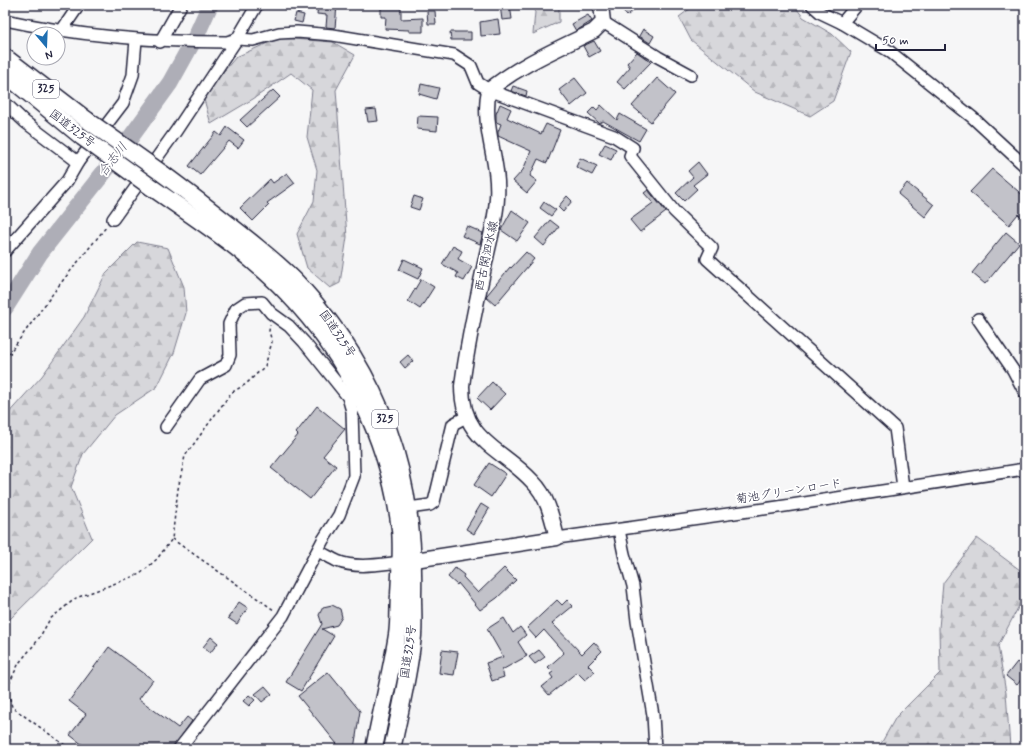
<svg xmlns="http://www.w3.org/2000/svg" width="1030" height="754" font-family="Mynerve,'Klee One',sans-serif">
	<defs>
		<pattern id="forest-firs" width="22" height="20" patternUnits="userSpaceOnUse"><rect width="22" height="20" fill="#d7d7db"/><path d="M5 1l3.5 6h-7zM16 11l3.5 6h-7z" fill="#b8b8bd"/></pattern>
	</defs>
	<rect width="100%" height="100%" fill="#f6f6f7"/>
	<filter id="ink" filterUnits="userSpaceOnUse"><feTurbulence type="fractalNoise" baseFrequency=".025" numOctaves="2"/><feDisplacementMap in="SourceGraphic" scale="8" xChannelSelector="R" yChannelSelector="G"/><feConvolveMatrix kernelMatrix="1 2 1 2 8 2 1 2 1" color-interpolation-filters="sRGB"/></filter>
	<g filter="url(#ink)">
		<g fill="url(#forest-firs)" stroke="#7c7c8b">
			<polygon points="531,5 559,5 559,22 533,34 535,12"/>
			<polygon points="695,5 794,5 803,17 832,34 851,52 833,101 810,116 755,92 691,40 679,17"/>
			<polygon points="279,38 333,42 355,55 336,90 347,237 340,283 330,288 307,268 297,234 314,201 317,170 307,137 312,90 291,73 253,99 211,124 203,96 236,57"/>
			<polygon points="137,242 168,248 184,287 186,313 174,353 157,387 115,415 83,454 71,487 92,538 5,624 5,417 42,376 84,317 106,273"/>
			<polygon points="977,538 1020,570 1020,604 998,646 1006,693 1010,747 1008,749 878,749 896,717 940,673 939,628 943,583"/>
		</g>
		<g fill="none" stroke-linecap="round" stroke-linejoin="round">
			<polyline stroke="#aeaeb7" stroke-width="17" points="5,308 40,253 120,152 170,83 196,36 210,5"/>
		</g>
		<g fill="#c2c2c9" stroke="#22223b">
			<polygon points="318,5 337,5 335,28 326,27 327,15 317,14"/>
			<polygon points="500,5 510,5 512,19 502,20"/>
			<polygon points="625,5 639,5 627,16 621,9"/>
			<polygon points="381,7 401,7 401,19 423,18 423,32 409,32 409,30 385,29 386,17 381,17"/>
			<polygon points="427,11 435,11 436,24 428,24"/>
			<polygon points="296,13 304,15 302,23 294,21"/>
			<polygon points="588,15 592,21 576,31 572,24"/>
			<polygon points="498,19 500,34 481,36 480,22"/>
			<polygon points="643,29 654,36 650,43 639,36"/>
			<polygon points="450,32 471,32 471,40 451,40"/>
			<polygon points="594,41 600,51 589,57 583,46"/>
			<polygon points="637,52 651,62 625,89 617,82 630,67 627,63"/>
			<polygon points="575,78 587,93 571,106 559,90"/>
			<polygon points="657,78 675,94 651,122 632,106"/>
			<polygon points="421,84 439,88 436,99 419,94"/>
			<polygon points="513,86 527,91 526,96 511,91"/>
			<polygon points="273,90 280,97 247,127 240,120"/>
			<polygon points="500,104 511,109 507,118 541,134 546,124 560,130 547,163 538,159 530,176 537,181 527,193 513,181 523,170 531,151 498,136 498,132 501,124 496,122 496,114"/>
			<polygon points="601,105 617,120 620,114 646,129 639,141 603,121 599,123 588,113 594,107 597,110"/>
			<polygon points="376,109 378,121 368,122 366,110"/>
			<polygon points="418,116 438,117 437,131 417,129"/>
			<polygon points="227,127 244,140 238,148 229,141 200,175 189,166 216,132 221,136"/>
			<polygon points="605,144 616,149 611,160 599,154"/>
			<polygon points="580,158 597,166 592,175 576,167"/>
			<polygon points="698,162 707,174 693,185 697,189 684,201 676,193 693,177 688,171"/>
			<polygon points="992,169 1025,197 1025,221 1018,214 1009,225 970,192"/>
			<polygon points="287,173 295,183 267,203 269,205 253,221 240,208 270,179 273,183"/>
			<polygon points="907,183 934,205 925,217 898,194"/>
			<polygon points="648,190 666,212 640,232 630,220 653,203 644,193"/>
			<polygon points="414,196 423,199 419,210 410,207"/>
			<polygon points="567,196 572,201 563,212 558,207"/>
			<polygon points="544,202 556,210 551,216 540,208"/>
			<polygon points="512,210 530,223 517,241 501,230"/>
			<polygon points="550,220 559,227 544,246 535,238"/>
			<polygon points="467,226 483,233 480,244 462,236"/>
			<polygon points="1006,232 1019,243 985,284 972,273"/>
			<polygon points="453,246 462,251 458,259 472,267 464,281 456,277 458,273 442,264"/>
			<polygon points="526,252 534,259 495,305 486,297 487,295 510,267 511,268"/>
			<polygon points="404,259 423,268 418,279 399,270"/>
			<polygon points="421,279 434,287 420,309 408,301"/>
			<polygon points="408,355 413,361 405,368 400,362"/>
			<polygon points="492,382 505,394 490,410 477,398"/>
			<polygon points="317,406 345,429 323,456 336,466 310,499 271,468 298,435 296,433"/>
			<polygon points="489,463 506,474 491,497 474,485"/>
			<polygon points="481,504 489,509 474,534 466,529"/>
			<polygon points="455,568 464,575 463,577 478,593 504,568 516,580 497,598 480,610 458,583 457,585 448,577"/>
			<polygon points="557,600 562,605 567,600 573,606 552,623 582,654 594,642 602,651 588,665 595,672 585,680 577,672 549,695 542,687 553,678 550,674 553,672 548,667 564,653 544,630 536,638 527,628"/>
			<polygon points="239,602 248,608 237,624 228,618"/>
			<polygon points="332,605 340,609 342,617 337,625 322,629 334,636 301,691 286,682 322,624 319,615 323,607"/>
			<polygon points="504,618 513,633 520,627 526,635 518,642 527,656 502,670 504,677 492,681 486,663 503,657 487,629"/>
			<polygon points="211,637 218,643 210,653 203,647"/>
			<polygon points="109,647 153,680 139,699 178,728 187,717 192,721 172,749 88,749 70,735 86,714 69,701"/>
			<polygon points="442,650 458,652 454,675 439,673"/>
			<polygon points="539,650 545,657 535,664 529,657"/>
			<polygon points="1017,662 1025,668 1025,675 1017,685 1006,676"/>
			<polygon points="328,672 360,711 354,749 341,749 298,696"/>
			<polygon points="265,686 272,694 262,702 255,694"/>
			<polygon points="249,695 255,700 249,706 243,701"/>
		</g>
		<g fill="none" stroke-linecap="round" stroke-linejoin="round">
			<g stroke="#22223b" stroke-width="14">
				<g id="minor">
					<polyline points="812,5 821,13 842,23 889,51 972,117 1025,166"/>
					<path d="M 5,20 C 78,36 152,42 227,42 L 237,39 L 257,5"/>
					<polyline points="603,22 658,57 691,75"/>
					<polyline points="842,23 857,5"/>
					<polyline points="62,30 79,5"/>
					<polyline points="160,42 181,5"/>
					<polyline points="5,103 25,122 78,162"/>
					<polyline points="113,219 176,131 237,39 253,40 279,33 297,32 333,35 454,55 471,66 478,83 489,90 614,136 633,148 630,156 674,211 712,248 707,259 895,428 903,487"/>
					<polyline points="5,251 67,181 78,162 123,103 133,75 136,40"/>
					<polyline points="978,319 1013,370 1025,393"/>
					<polyline points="166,427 200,379 226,365 230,355 229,324 236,309 245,303 262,302 271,313 289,326 304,342 348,397 352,411 354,476 339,515 323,540 283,616 179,749"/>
					<polyline points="409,508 430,505 434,502 453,424 466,417"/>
					<polyline points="619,530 624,554 633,586 637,621 653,715 655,749"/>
					<polyline points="557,538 785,506 1025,469"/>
					<path d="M 318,551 C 324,554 331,558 337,561 C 356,569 381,564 401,562"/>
				</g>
			</g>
			<g stroke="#22223b" stroke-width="17">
				<path id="major" d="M 402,562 L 557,538 C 552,518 548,497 533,482 C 501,447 462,442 462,386 C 467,345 476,304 485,263 C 489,242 496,220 497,198 C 500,161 481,126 489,90 C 521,64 558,49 594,31 L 603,22 L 601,5"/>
			</g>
			<g stroke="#22223b" stroke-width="19">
				<g id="highway">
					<polyline points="5,57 87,120"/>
					<polyline points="5,74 82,137"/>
					<path d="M 163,174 C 193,196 222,219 251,242 C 268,256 286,270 301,287 C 382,376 416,476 413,596 C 413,609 414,623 413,636 C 409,674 400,712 392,749"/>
					<path d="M 151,187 C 198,220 247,251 287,293 C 348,356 389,441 400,529 C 402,550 400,573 399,595 C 398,608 399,622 397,635 C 391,673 381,711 374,749"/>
				</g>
			</g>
			<g stroke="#22223b" stroke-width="1.5" stroke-dasharray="3 3" stroke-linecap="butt">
				<polyline points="5,359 60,284 107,226"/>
				<polyline points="172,539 274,610"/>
				<polyline points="70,749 12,707 7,688 19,663 38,640 50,619 76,598 140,574 157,559 172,539 178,489 185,456 231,393 246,384 265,366 272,342 269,331 270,325"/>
			</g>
			<use href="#minor" stroke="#fff" stroke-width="11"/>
			<use href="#major" stroke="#fff" stroke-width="14"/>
			<use href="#highway" stroke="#fff" stroke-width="16"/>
			<g stroke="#22223b" stroke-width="19" stroke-linecap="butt">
				<g id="highway-bridge">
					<polyline points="87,120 163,174"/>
					<polyline points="82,137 151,187"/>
				</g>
			</g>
			<use href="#highway-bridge" stroke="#fff" stroke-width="16"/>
		</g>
	</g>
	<g text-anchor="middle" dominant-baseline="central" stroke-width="3.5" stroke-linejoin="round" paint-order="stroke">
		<g fill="#fff" stroke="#646476" stroke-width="1">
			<rect x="33" y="80" width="26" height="18" rx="3"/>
			<rect x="372" y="410" width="26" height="18" rx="3"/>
		</g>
		<g font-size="11" font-weight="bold" fill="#22223b">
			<text x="46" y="89">325</text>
			<text x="385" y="419">325</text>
		</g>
		<g font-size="12" fill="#22223b" stroke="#fff">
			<text transform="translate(72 129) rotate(37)">国道325号</text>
			<text transform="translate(487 256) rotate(-78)">西古閑泗水線</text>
			<text transform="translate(337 334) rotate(55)">国道325号</text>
			<text transform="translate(789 492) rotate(-9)">菊池グリーンロード</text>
			<text transform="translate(409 652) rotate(-82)">国道325号</text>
		</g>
		<g font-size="13" font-style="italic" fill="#5a5a6d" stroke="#fff">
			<text transform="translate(113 160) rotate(-52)">合志川</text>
		</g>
	</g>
	<rect width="1030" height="754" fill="none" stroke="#fff" stroke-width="20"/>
	<rect x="10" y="10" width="1010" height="734" fill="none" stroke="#22223b" stroke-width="1.5" filter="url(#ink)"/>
	<g transform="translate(46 46) rotate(161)"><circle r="19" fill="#ffffff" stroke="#a7a7b1"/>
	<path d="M0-3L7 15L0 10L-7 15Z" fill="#1f6fb2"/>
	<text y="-6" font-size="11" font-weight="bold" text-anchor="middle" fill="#22223b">N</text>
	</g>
	<path d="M876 44v6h69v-6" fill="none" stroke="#22223b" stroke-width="2"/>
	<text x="882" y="44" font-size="12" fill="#22223b" stroke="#ffffff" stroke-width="3" paint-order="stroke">50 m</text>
</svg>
